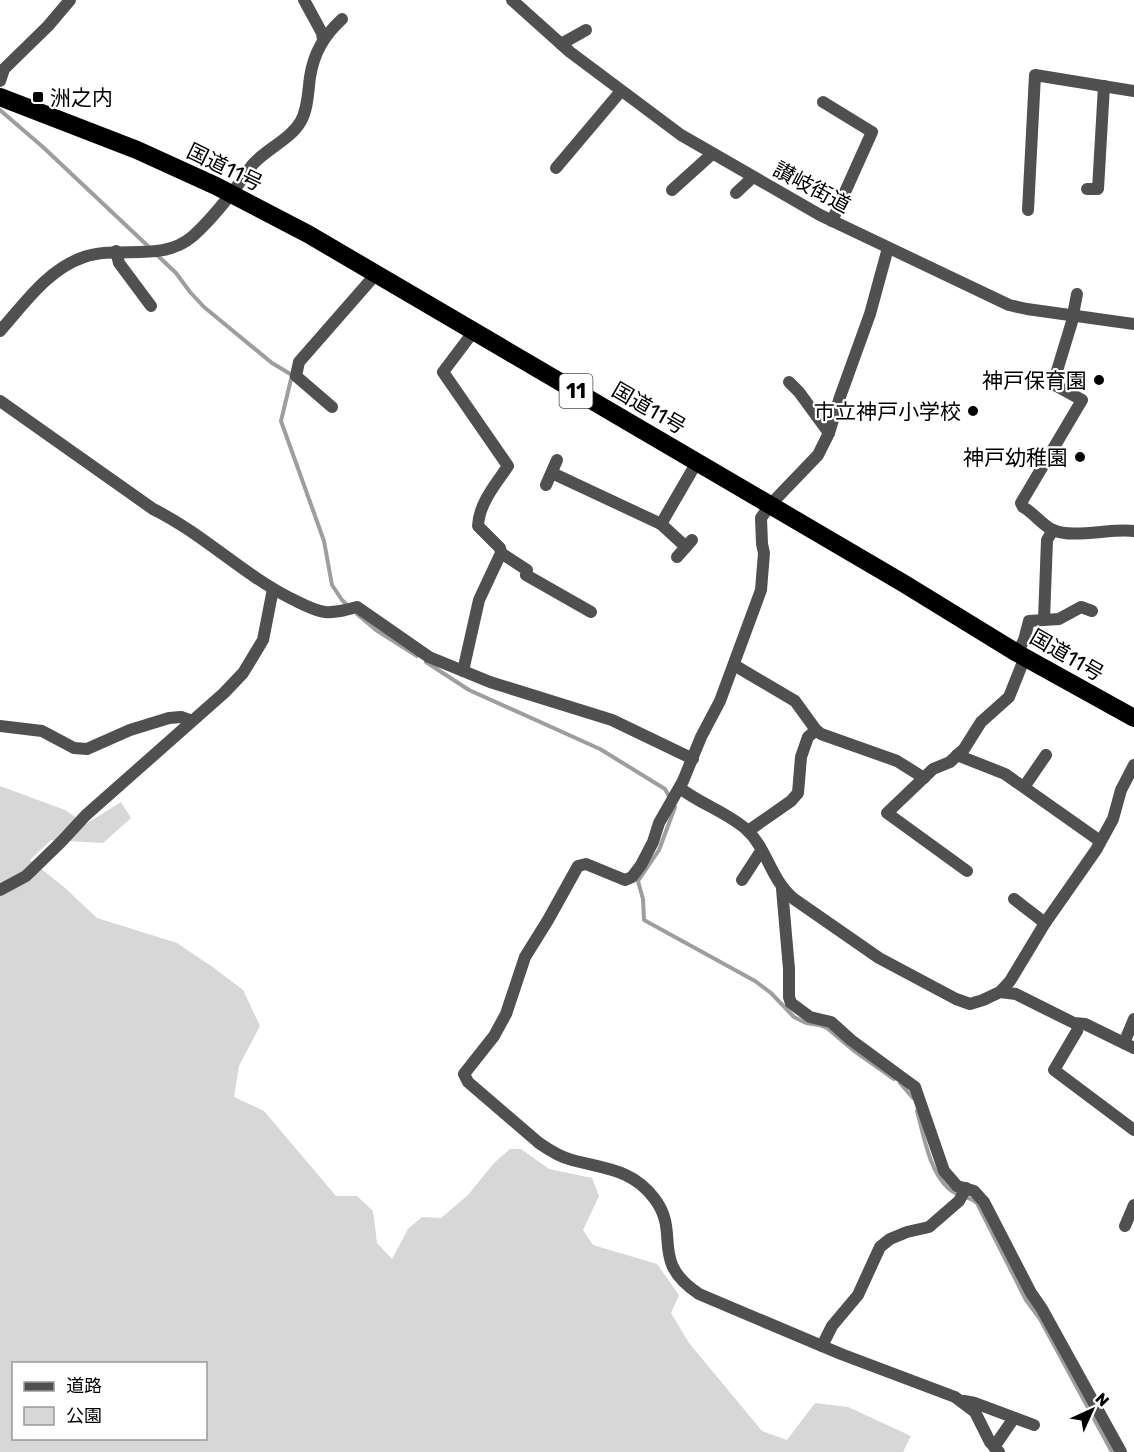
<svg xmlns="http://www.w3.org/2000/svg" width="1134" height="1452" font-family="Rubik,'Noto Sans JP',sans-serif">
	<rect width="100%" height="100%" fill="#fff"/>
	<path fill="#d7d7d7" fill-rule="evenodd" d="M 0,786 L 65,810 L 86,824 L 121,802 L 131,818 L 103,843 L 51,840 L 30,860 L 64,887 L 97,918 L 177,943 L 214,968 L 243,990 L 260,1026 L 239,1066 L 234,1097 L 264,1111 L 336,1196 L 357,1196 L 373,1211 L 377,1243 L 392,1259 L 408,1229 L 422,1217 L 441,1218 L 468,1195 L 494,1163 L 510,1149 L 521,1149 L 549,1169 L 592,1178 L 599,1196 L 583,1230 L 593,1245 L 657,1264 L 679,1295 L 671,1313 L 689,1343 L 762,1431 L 787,1440 L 815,1403 L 848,1407 L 911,1436 L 903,1452 L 0,1452 ZM 14,1364 L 206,1364 L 206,1438 L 14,1438 Z"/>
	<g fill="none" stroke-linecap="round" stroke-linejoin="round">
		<g stroke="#9e9e9e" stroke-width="4">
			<polyline points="0,110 44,148 150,248"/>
			<polyline points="156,254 176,273 190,292 204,307 272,363 292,375 281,421 324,541 332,585 342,600 349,607"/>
			<polyline points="357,614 376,630 417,656"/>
			<polyline points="426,662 469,690 600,749 665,789 675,807 659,850 638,881 643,899 644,920 755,981 771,993 794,1017 806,1023 819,1025 827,1028 853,1050 894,1079"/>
			<polyline points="900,1083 913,1098"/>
			<path d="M 917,1111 C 924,1136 929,1170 948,1188 C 956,1196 969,1196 977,1203 L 1026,1300 L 1040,1319 L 1112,1452"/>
		</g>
		<g stroke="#505050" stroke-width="12">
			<polyline points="304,0 322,33 323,40"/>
			<polyline points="512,0 570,52 681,135 820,215 1009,305 1027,309 1134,324"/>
			<polyline points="561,44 586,30"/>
			<polyline points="0,81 4,69 48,26 70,0"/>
			<polyline points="823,102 872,132 832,221"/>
			<polyline points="556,168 621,91"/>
			<polyline points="1087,189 1098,189 1104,86"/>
			<polyline points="672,190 712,154"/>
			<polyline points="736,193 753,177"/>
			<polyline points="1028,210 1035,75 1134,91"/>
			<path d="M 888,248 L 870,314 L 840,397 L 829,433 L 818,455 L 770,505 L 761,518 L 762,544 L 764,553 L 761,590 L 720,701 L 701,737 L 683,781 L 659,823 L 653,842 L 641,865 L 632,877 L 625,880 L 586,864 L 578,866 L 548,920 L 525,957 L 506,1014 L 494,1036 L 464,1074 L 468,1082 L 539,1143 C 549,1150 560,1157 572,1160 C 605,1169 632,1169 654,1198 C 682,1234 648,1260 699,1294 L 841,1354 L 955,1397 L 975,1412 L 990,1442 L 999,1452"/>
			<polyline points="116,251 119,263 151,306"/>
			<polyline points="1073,315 1077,294"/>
			<path d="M 1074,315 L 1053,384 L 1082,400 L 1021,503 L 1023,507 C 1034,513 1043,526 1053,530 C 1072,539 1112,528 1134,531"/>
			<path d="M 0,331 C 24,304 48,269 84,257 C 120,245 162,263 193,236 C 210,221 224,203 238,185 C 243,178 248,170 254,163 C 268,148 291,139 301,121 C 308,108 308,92 310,77 C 314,52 324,36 342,19"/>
			<polyline points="789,382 799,392 829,433"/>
			<path d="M 0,401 L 153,509 C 202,533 241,573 290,598 C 301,603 312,610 325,612 C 336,613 346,610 357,607 L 429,657 L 490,682 L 612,720 L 693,759"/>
			<polyline points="332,407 296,376 299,362 376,274"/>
			<polyline points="552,473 661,524 686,547"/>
			<polyline points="546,485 557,460"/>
			<polyline points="661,524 697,462"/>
			<polyline points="501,553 527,570 526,575 591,612"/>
			<polyline points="677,557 692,540"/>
			<polyline points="1044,619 1047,540 1053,530"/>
			<polyline points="1017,653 1024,640 1029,621 1059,619 1081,607 1092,611"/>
			<polyline points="734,665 795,701 816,730 821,734 897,761 924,778"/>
			<path d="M 463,671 L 479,600 L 501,553 L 500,548 L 478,526 C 479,503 496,484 508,466 L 443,372 L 474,331"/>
			<polyline points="0,726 42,731 74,748 87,749 130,730 169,718 181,717 192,721"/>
			<polyline points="957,755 1005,774 1100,841"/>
			<polyline points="1024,787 1046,755"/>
			<path d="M 680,788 C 700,804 727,812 747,830 C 768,850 770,879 794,899 L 879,958 L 956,999 L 970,1004 L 983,1000 L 1000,992 L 1010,981 L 1045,923 L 1096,850 L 1113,819 L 1121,790 L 1134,765"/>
			<polyline points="748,831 791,801 798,793 801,757 808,737 816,730"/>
			<polyline points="967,871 887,813 933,769 950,762 964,749 981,722 1009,697 1025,657"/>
			<polyline points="742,880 761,851"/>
			<polyline points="782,889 789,969 789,997 791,1003 810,1017 831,1022 851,1040 915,1087 944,1171 957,1186 974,1191 984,1202 1031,1293 1042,1309 1121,1452"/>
			<polyline points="0,890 26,876 61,842 86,815 224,693 243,673 263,640 273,589"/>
			<polyline points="1014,899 1045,923"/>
			<polyline points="1000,992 1016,994 1074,1023 1085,1024 1134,1048"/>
			<polyline points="1079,1024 1077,1031 1054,1070 1134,1130"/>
			<polyline points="1124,1043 1134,1019"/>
			<polyline points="1125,1226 1134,1205"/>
			<polyline points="822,1346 832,1326 858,1295 880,1247 890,1239 907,1232 929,1227 959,1201 966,1188"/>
			<polyline points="964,1401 975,1403 1034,1425"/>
			<polyline points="994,1447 1014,1418"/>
		</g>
		<polyline stroke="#000" stroke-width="18" points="0,97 137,150 216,186 308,234 903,583 1017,653 1134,718"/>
	</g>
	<g fill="#000" stroke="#fff" stroke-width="2">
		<rect x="32" y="91" width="12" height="12" rx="3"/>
		<circle cx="1099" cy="380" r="6"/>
		<circle cx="973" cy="411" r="6"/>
		<circle cx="1080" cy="457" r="6"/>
	</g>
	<g text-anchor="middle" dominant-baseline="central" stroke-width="4.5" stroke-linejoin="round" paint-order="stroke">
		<rect fill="#fff" stroke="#4c4c4c" stroke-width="1.5" x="559.5" y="374" width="33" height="34" rx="4.5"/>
		<g font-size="20" font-weight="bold" fill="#000">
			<text x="576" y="391">11</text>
		</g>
		<g font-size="21" fill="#000" stroke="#fff" text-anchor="end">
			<text x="50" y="97" text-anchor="start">洲之内</text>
			<text x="1087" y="380">神戸保育園</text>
			<text x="961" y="411">市立神戸小学校</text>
			<text x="1068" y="457">神戸幼稚園</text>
		</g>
		<g font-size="21" fill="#000" stroke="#fff">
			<text transform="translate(225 167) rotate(26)">国道11号</text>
			<text transform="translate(812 187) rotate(28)">讃岐街道</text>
			<text transform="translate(649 408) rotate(30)">国道11号</text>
			<text transform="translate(1067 655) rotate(30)">国道11号</text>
		</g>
	</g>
	<rect x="12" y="1362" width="195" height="78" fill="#ffffff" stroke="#999999" stroke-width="1.5"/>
	<rect x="24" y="1382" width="30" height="9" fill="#505050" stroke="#999999" stroke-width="1.5"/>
	<text x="66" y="1392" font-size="18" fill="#000000">道路</text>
	<rect x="24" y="1407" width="30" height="18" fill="#d7d7d7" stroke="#999999" stroke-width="1.5"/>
	<text x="66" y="1422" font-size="18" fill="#000000">公園</text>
	<g transform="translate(1092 1410) rotate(45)" stroke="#ffffff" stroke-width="4.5" paint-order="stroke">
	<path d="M0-4.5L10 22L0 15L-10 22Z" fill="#000000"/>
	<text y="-9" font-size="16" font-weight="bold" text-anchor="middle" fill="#000000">N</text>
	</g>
</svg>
